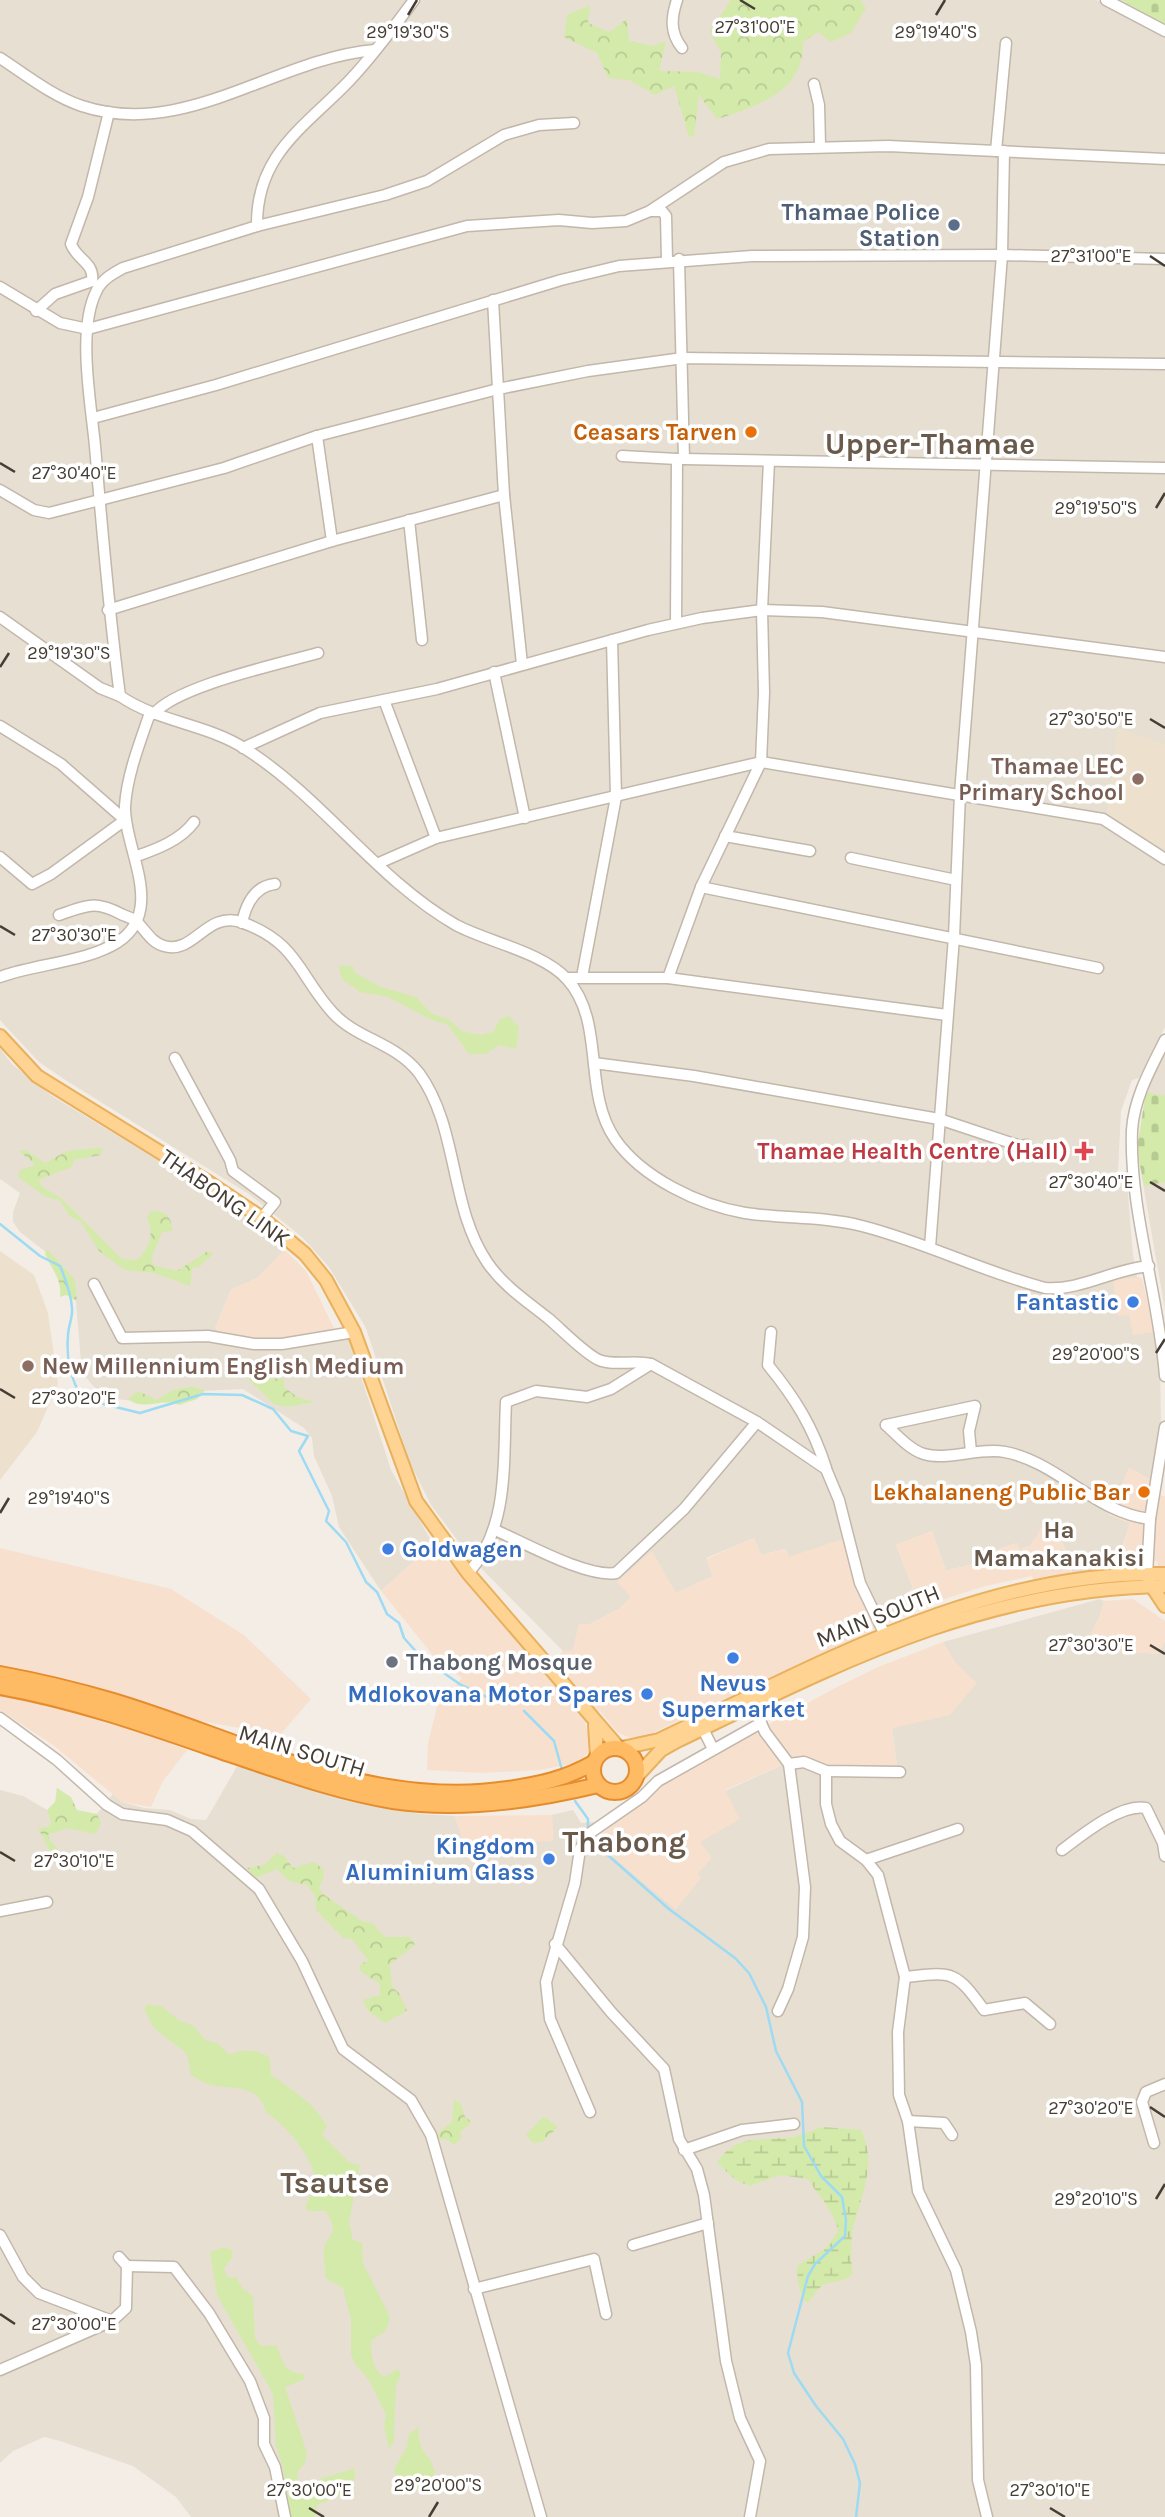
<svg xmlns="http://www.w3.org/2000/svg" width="1165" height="2517" font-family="Karla,sans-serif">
	<defs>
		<pattern id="forest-crowns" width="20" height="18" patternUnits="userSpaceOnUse" patternTransform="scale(1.75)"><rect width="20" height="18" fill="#d4eaab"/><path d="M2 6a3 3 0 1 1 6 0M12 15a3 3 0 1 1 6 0" fill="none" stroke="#b7ca94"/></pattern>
		<pattern id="wetland-marsh" width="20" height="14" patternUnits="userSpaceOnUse" patternTransform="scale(1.75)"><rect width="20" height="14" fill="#d4eaab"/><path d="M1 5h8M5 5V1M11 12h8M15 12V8" fill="none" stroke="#b7ca94"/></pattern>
		<pattern id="cemetery-stones" width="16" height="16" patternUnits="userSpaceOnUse" patternTransform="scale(1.75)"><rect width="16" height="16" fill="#d4eaab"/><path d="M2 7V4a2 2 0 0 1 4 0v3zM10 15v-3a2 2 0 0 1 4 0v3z" fill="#b7ca94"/></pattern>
	</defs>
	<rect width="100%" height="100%" fill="#f3ede5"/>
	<g fill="#e7dfd2">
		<polygon points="0,0 1096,0 1165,37 1165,1027 1139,1078 1132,1080 1121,1111 1118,1171 1126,1171 1133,1255 1137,1277 1142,1279 1160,1360 1161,1425 1153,1481 1129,1468 1109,1515 1130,1523 1114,1572 1073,1575 1060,1534 1019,1550 1017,1543 978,1556 980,1562 946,1571 932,1531 896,1545 913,1588 907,1592 914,1609 877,1628 872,1621 789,1557 785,1549 761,1555 754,1538 706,1558 713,1576 676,1593 632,1597 619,1609 590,1624 579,1624 573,1651 563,1651 471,1558 431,1505 410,1463 366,1328 329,1267 303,1238 249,1194 67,1081 39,1062 0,1020"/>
		<polygon points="0,1048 11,1063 52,1096 204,1188 259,1227 285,1250 257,1278 231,1290 215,1328 235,1340 346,1330 391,1470 433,1544 381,1591 339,1527 332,1496 314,1456 312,1438 304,1428 243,1389 198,1391 148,1402 114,1399 97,1390 82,1373 75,1291 47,1253 20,1232 13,1222 13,1212 20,1193 0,1179"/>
		<polygon points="1165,1050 1165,1310 1137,1149 1146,1092"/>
		<polygon points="1100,1599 1104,1601 1100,1616 1084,1648 1158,1654 1165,1641 1165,2517 191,2517 176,2497 133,2466 60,2441 44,2437 13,2451 0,2463 0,1790 23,1796 61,1818 90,1822 113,1794 122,1802 144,1808 170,1810 191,1819 206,1820 239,1763 357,1803 419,1814 455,1816 470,1862 486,1864 492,1842 553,1841 552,1815 573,1810 581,1823 593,1822 595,1842 676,1909 700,1877 697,1874 700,1842 725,1791 798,1758 826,1766 897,1765 892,1728 976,1683 955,1663 943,1642"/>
	</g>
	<g fill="#f7e1ce">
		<polygon points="285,1250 306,1271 335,1330 284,1340 235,1340 215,1328 231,1290 257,1278"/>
		<polygon points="1139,1277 1142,1279 1154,1332 1133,1335 1129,1315 1118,1316 1113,1280"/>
		<polygon points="1129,1468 1153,1481 1150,1495 1165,1496 1165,1567 1158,1567 1157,1561 1139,1563 1134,1569 1114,1572 1111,1557 1123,1547 1130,1523 1109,1515"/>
		<polygon points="1047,1519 1060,1534 1073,1578 1034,1583 1032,1576 985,1586 914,1609 907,1592 913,1588 896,1545 932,1531 946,1571 980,1562 978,1556 1017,1543 1019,1550 1030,1546"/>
		<polygon points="754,1538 761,1555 786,1549 789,1557 843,1539 857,1586 877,1628 644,1737 628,1737 617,1732 600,1711 585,1723 591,1742 588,1753 576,1763 540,1770 481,1773 427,1770 428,1743 437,1707 462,1678 436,1659 381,1591 433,1544 545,1673 563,1651 573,1650 579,1624 590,1624 619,1609 631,1597 617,1582 652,1551 676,1593 713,1576 706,1559"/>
		<polygon points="0,1548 171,1589 244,1635 311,1699 280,1735 193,1720 123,1697 0,1668"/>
		<polygon points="1133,1599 1165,1621 1165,1641 1158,1654 1083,1649 1100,1616 1104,1601"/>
		<polygon points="943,1642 955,1663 977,1683 950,1715 892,1728 897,1765 826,1766 798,1758 725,1790 740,1819 700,1842 712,1858 697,1874 701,1878 676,1909 596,1843 597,1838 666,1780 833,1689 878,1667"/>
		<polygon points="0,1695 44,1703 139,1731 187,1750 163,1781 151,1807 122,1802 53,1745 0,1710"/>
		<polygon points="552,1815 553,1841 492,1842 485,1865 470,1862 455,1816"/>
	</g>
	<g fill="#ede1ce">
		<polygon points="1118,728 1165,744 1165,850 1107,814"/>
		<polygon points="0,1251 34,1275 48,1313 58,1384 37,1432 0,1480"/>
	</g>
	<g fill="#d4eaab">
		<polygon points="341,965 354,967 354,972 381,987 416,997 431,1013 449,1020 462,1031 480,1035 493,1032 500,1019 509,1016 519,1027 516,1049 499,1045 486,1054 469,1054 447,1024 434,1021 388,997 360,992 341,978 339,968"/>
		<path d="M 147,2005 L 161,2006 L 180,2021 L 194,2026 L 205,2040 L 219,2044 L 229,2055 C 241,2049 258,2049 270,2058 L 271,2075 C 293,2091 314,2102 327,2126 L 322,2135 L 350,2163 L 360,2165 L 349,2222 L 353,2240 L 362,2243 L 363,2263 L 390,2317 L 386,2331 L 372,2340 C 369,2351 373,2370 384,2377 L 398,2369 L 401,2375 L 396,2385 L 394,2441 L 389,2449 L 384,2426 L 386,2415 L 369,2380 L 355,2364 L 351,2354 L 351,2320 L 343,2288 L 325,2278 C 326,2269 323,2257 324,2249 C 326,2233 342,2238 326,2211 L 307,2211 L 306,2205 C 310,2196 317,2184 314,2173 C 308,2151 284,2124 266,2112 C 257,2080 229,2092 205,2083 C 200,2081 196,2077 191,2075 L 187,2054 L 154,2028 L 144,2009 Z"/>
		<path d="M 224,2247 L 232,2250 L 233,2257 L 224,2268 L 227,2277 L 237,2278 L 242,2288 L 253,2296 L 255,2338 L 261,2346 L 276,2345 C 284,2361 282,2373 304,2374 L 305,2379 L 285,2387 L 307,2453 L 305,2463 L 297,2473 L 299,2486 L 306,2488 L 323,2478 L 355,2468 L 355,2478 L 339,2496 L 317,2505 L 315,2517 L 290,2517 L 283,2468 L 276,2446 L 273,2394 L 217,2295 L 210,2252 Z"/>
		<path d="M 419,2427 C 416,2453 432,2453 435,2474 L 414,2491 L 400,2488 L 394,2469 L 407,2447 L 409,2434 Z"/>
	</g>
	<g fill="url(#forest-crowns)">
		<path d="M 731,0 L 860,0 L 866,8 L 851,33 L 831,42 L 818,32 L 803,42 C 805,91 758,106 717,119 L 699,95 L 694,136 L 689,137 L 674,86 L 655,95 L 629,80 L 608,78 L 597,53 L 564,37 L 567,15 L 590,5 L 588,23 L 609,32 L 627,19 L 629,41 L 653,46 L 666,41 L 659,71 L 698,72 L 720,79 L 721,53 L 710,31 Z"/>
		<path d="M 98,1148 L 103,1149 L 101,1155 L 74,1160 L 72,1167 L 40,1179 L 41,1186 L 61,1198 L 122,1259 L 137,1260 C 149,1248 155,1234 147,1218 L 150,1212 C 163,1208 173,1217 172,1231 L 162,1232 L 151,1260 L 154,1265 L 177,1271 L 208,1251 L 213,1254 L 199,1267 L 192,1268 L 190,1286 L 154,1273 L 125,1270 L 99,1251 L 81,1222 L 70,1216 L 59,1200 L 46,1197 L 18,1177 L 20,1170 L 36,1165 L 19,1151 L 25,1150 L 45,1163 L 67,1151 Z"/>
		<path d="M 47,1249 L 75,1280 L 77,1301 L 66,1295 L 60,1297 C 62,1279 52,1270 45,1254 Z"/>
		<polygon points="247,1372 264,1378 284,1379 284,1387 297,1397 315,1402 286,1407 274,1404 250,1381"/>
		<path d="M 192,1387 L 205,1390 L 197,1399 L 179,1405 C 161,1397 145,1412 128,1399 L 138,1391 L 157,1400 L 173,1390 Z"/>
		<polygon points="57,1788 71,1797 77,1810 97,1814 101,1824 95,1834 67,1828 47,1835 60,1853 58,1859 50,1851 38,1828 48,1827 51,1823 47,1810 55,1802"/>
		<polygon points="277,1853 284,1856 293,1868 314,1862 323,1869 324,1877 319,1888 323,1894 362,1921 372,1923 385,1937 410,1937 415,1945 390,1964 392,1987 399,1993 407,2011 385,2023 368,2011 363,2000 380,1995 380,1984 360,1971 360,1965 368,1960 352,1939 343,1938 316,1910 315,1895 307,1885 289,1881 277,1869 255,1878 247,1868 264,1865"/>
		<polygon points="454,2099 461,2104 465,2117 472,2122 460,2132 461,2138 454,2145 446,2139 437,2140 440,2131 452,2122"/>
		<polygon points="544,2116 558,2127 542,2142 533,2143 526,2135"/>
	</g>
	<path fill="url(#wetland-marsh)" d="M 823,2127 L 861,2130 C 876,2160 864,2190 855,2220 C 850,2237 850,2257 853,2274 C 831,2291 826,2271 809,2303 L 804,2301 L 798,2283 L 797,2266 L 826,2248 L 838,2231 C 834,2210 819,2197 808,2179 L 780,2175 L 750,2186 L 737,2181 L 717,2163 C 734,2136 756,2140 786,2138 C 797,2138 812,2130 823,2127 Z"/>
	<g fill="url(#cemetery-stones)">
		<polygon points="1121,0 1165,0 1165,25"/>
		<polygon points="1146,1092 1165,1096 1165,1182 1144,1186 1137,1149"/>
	</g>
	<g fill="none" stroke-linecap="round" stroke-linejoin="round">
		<g stroke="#9ddaf3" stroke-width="2.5">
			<path d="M 0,1224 L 40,1256 L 60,1266 C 66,1280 71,1293 72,1308 C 73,1318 68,1326 68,1336 C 66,1358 71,1381 83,1399 L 140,1413 L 203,1394 L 242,1395 L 273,1409 L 291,1431 L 308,1436 L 299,1451 L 329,1511 L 326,1521 L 346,1542 L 366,1582 L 377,1592 L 387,1614 L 399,1623 L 404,1638 L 421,1657 L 461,1685 L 502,1704 L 516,1703"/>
			<polyline points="524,1711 554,1741 562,1770"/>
			<polyline points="575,1801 588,1819 588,1827"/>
			<polyline points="593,1842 669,1909 735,1958 749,1973 766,2007 776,2051 802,2102 804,2146 821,2176 842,2197 846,2220 845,2236 815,2264 808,2276 788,2353 794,2373 816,2406 843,2439 855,2464 860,2483 856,2517"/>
		</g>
		<g stroke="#c2b7aa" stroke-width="13">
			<g id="minor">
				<path d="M 414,0 C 394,27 373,56 349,81 C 305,127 256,154 257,226 L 123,268 C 112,274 101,280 96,292 C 77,331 91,403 95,446 C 102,530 109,613 120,696 C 158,722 206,724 244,748 C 322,797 376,879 456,925 C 488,942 542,952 567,979 C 606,1022 582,1091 615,1139 C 642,1178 699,1205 745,1213 C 783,1219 824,1216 862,1226 C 925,1242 983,1272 1045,1288 C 1080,1291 1114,1269 1149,1266"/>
				<path d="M 677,0 C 671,18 670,33 682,48"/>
				<polyline points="1106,0 1165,31"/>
				<path d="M 0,58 C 26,75 52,96 82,106 C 185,140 276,58 375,50"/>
				<polyline points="814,84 819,105 820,145"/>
				<polyline points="996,151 1006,43"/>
				<polyline points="650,211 662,211 666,216 667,260"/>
				<polyline points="257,226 385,195 427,181 504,135 539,125 574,123"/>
				<polyline points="0,287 60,323 88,329 467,226 559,220 592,223 626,221 650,211 724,162 769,149 888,146 1165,159"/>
				<polyline points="493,300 504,495 522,664"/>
				<path d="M 36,311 L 55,294 L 92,281 C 95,263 76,259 71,244 L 88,197 L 109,112"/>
				<polyline points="93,418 216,385 561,280 619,266 752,256 1002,255 1165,259"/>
				<polyline points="317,436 332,541"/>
				<polyline points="622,456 677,459"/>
				<polyline points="684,459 1165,468"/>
				<polyline points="0,490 34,510 49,513 224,468 317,436 498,389 588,371 683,358 1165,364"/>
				<polyline points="409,520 422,640"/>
				<polyline points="108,610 332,541 504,495"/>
				<polyline points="0,617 100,688 120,696"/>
				<polyline points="676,623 677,459 684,459 679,259"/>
				<polyline points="494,672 525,818"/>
				<polyline points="384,700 436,838"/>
				<path d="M 154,714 C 176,686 280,664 318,653"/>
				<polyline points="0,726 61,764 125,820 51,874 32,884 0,857"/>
				<polyline points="243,748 320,713 437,689 648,630 702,618 762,610 822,612 1165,657"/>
				<polyline points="725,836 810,851"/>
				<path d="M 137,856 C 157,849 181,840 194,822"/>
				<polyline points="851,858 956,880"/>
				<polyline points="379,863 436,838 761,762 1103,819 1165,859"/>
				<polyline points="701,887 1098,968"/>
				<path d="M 59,915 C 88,905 95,900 123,915 C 128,917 133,918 137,922 C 146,931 152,943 164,946 C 194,955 206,911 241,922 C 298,942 299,976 333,1013 C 357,1039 396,1043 419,1073 C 459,1128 449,1206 487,1262 C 503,1286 528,1302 549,1319 C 562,1330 585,1354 599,1360 C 613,1366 635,1360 651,1364 L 757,1422 L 826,1469 L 839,1500 L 860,1583 L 887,1639"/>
				<path d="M 242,923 C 246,904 255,886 275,884"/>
				<path d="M 0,977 C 35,964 87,962 118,942 C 167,910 123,847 125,806 C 127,775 140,742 150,713"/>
				<polyline points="582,977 616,797 612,640"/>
				<polyline points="566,978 668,978 947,1015"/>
				<polyline points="668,978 701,887 761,762 764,693 762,610 769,461"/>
				<path d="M 1165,1040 C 1151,1068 1134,1098 1132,1130 C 1129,1209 1159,1296 1165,1376"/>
				<polyline points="175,1058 230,1160 233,1171 275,1202 262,1218"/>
				<polyline points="594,1063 694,1076 939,1119 1020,1146 1027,1145"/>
				<polyline points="930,1247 954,937 960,794 1002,255 1004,151"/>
				<polyline points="94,1284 122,1338 208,1336 254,1344 282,1344 354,1332"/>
				<path d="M 771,1332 L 768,1365 C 795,1398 813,1427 826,1468"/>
				<path d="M 886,1425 C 897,1435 910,1450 924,1454 C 946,1461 981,1447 1005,1452 C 1058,1462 1095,1513 1150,1519"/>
				<polyline points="886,1425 975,1406 969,1431 971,1452"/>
				<path d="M 495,1530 C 525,1543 587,1578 616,1573 L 684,1509 L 757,1422"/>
				<path d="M 468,1573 C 510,1528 503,1460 506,1402 L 536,1391 L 587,1397 L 611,1389 L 651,1364"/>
				<polyline points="1147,1575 1150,1519 1165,1427"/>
				<polyline points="753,1705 765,1732 789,1764 805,1887 803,1937 788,1989 778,2011"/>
				<polyline points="0,1718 57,1760 107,1805 122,1814 167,1820 192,1831 259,1889 302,1961 343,2049 411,2100 431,2135 541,2517"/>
				<polyline points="703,1729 713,1749"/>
				<polyline points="789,1764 804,1762 826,1771 900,1772"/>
				<polyline points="826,1771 826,1804 831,1824 840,1841 866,1860 878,1875 905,1977 898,2032 899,2095 908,2121 918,2191 956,2270 971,2332 976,2365 978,2480 987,2517"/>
				<path d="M 1062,1850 C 1082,1835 1121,1803 1146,1808 L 1163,1843 L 1165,1856"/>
				<polyline points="866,1860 958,1829"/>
				<polyline points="0,1911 47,1902"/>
				<polyline points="555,1944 611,2012 664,2069 679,2139 697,2169 704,2195 726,2361 740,2418 760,2461 750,2517"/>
				<path d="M 905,1977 C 953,1972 955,1970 984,2010 L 1025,2003 L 1050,2024"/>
				<polyline points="590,2112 550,2019 546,1982 575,1883 580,1849 590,1833 642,1797 658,1781 761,1723"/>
				<polyline points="908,2121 944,2123 952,2135"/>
				<polyline points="1154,2143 1142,2102 1146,2092 1165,2084"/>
				<polyline points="684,2150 742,2130 794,2124"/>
				<polyline points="0,2235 23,2277 39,2293 112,2321"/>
				<polyline points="633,2245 708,2223"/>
				<polyline points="127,2266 174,2267 209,2313 250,2381 264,2418 264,2444 275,2467 285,2517"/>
				<polyline points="474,2289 594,2259 606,2314"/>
				<polyline points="0,2370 112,2321 126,2308 127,2266 119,2257"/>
			</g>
		</g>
		<g stroke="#e9b05d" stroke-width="16">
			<g id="major">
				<polyline points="0,1036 37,1076 205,1180 262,1218 305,1254 326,1280 354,1332 416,1501 468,1573 618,1747"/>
				<polyline points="1149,1582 1165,1606"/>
				<polyline points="595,1725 597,1756"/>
				<path d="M 622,1748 L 659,1740 C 818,1665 983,1570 1165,1574"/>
				<path d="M 636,1777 L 661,1750 L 677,1741 C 838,1664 982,1588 1165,1586"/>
			</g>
		</g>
		<g stroke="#e58d2d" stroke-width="18">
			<g id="highway">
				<path d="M 0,1674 C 38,1681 76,1690 113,1701 C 243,1740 368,1810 508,1789 C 540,1784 565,1779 593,1763"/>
				<path d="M 0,1687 C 79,1701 154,1728 229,1754 C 283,1772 337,1792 393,1801 C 460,1811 532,1801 598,1785"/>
				<circle cx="615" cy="1770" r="22"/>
			</g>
		</g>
		<use href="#minor" stroke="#fff" stroke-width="10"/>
		<use href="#major" stroke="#ffd492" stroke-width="12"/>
		<use href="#highway" stroke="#ffba64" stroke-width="14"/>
	</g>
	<path fill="none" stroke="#463d34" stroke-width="2.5" d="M 740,0 L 755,9M 408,15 L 417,0M 936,15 L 945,0M 1150,256 L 1165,266M 0,463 L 15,472M 1156,508 L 1165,493M 0,667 L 9,653M 1150,719 L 1165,728M 0,926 L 15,935M 1150,1182 L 1165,1191M 1156,1353 L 1165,1339M 0,1389 L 15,1398M 0,1513 L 9,1498M 1150,1645 L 1165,1654M 0,1852 L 15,1861M 1150,2107 L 1165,2117M 1156,2199 L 1165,2184M 0,2314 L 15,2324M 309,2508 L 324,2517M 1050,2508 L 1065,2517M 429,2517 L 438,2502"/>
	<circle fill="#5c6f8a" stroke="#fff" stroke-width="2.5" cx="954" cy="225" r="7"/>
	<g fill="#e8710a" stroke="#fff" stroke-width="2.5">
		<circle cx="751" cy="432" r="7"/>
		<circle cx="1144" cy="1492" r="7"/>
	</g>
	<g fill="#8d6e63" stroke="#fff" stroke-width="2.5">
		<circle cx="1138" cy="779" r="7"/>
		<circle cx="28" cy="1366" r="7"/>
	</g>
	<path fill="#e0444e" stroke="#fff" stroke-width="2.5" d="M1080.5 1140.5h7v7h7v7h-7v7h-7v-7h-7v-7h7z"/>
	<g fill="#3f7fe0" stroke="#fff" stroke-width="2.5">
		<circle cx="1133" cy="1302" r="7"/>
		<circle cx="388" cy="1549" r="7"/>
		<circle cx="733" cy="1658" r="7"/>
		<circle cx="647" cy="1694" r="7"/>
		<circle cx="549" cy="1859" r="7"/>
	</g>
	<circle fill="#6b7280" stroke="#fff" stroke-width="2.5" cx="392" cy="1662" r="7"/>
	<g text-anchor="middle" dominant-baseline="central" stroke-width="7" stroke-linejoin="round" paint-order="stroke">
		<g font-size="23" font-weight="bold" fill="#4e5e75" stroke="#fff" text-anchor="end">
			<text x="940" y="212">Thamae Police<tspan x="940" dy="26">Station</tspan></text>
		</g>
		<g font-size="23" font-weight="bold" fill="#c56008" stroke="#fff" text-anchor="end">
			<text x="737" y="432">Ceasars Tarven</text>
			<text x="1130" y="1492">Lekhalaneng Public Bar</text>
		</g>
		<g font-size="23" font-weight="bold" fill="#785e54" stroke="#fff" text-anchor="end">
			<text x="1124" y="766">Thamae LEC<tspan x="1124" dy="26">Primary School</tspan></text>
			<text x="42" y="1366" text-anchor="start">New Millennium English Medium</text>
		</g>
		<g font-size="23" font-weight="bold" fill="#be3a42" stroke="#fff" text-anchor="end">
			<text x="1068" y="1151">Thamae Health Centre (Hall)</text>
		</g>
		<g font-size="23" fill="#463d34" stroke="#fff">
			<text transform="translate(225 1198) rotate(35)">THABONG LINK</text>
			<text transform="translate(878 1616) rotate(-22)">MAIN SOUTH</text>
			<text transform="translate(302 1751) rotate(17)">MAIN SOUTH</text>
		</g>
		<g font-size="23" font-weight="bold" fill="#366cbe" stroke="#fff" text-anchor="end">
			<text x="1119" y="1302">Fantastic</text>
			<text x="402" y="1549" text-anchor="start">Goldwagen</text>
			<text x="733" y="1683" text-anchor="middle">Nevus<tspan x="733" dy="26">Supermarket</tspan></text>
			<text x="633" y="1694">Mdlokovana Motor Spares</text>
			<text x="535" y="1846">Kingdom<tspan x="535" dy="26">Aluminium Glass</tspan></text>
		</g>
		<g font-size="23" font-weight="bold" fill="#5b616d" stroke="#fff" text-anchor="start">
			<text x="406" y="1662">Thabong Mosque</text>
		</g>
		<g font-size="24" font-weight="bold" fill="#695a4b" stroke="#fff">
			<text x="1059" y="1530">Ha<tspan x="1059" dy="28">Mamakanakisi</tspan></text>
		</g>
		<g font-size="30" font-weight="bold" fill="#695a4b" stroke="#fff">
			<text x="930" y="444">Upper-Thamae</text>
			<text x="624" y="1842">Thabong</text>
			<text x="335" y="2183">Tsautse</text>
		</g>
	</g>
	<g font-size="18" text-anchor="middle" fill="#463d34" stroke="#fff" stroke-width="7" stroke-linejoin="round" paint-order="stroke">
		<text x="755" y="33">27°31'00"E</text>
		<text x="408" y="38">29°19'30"S</text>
		<text x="936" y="38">29°19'40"S</text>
		<text x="1091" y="262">27°31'00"E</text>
		<text x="74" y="479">27°30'40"E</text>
		<text x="1096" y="514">29°19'50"S</text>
		<text x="69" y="659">29°19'30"S</text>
		<text x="1091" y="725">27°30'50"E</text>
		<text x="74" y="941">27°30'30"E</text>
		<text x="1091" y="1188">27°30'40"E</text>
		<text x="1096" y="1360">29°20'00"S</text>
		<text x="74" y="1404">27°30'20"E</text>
		<text x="69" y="1504">29°19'40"S</text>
		<text x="1091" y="1651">27°30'30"E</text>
		<text x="74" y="1867">27°30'10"E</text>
		<text x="1091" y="2114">27°30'20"E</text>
		<text x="1096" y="2205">29°20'10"S</text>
		<text x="74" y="2330">27°30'00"E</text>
		<text x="438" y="2491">29°20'00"S</text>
		<text x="309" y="2496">27°30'00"E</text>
		<text x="1050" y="2496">27°30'10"E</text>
	</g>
</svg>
